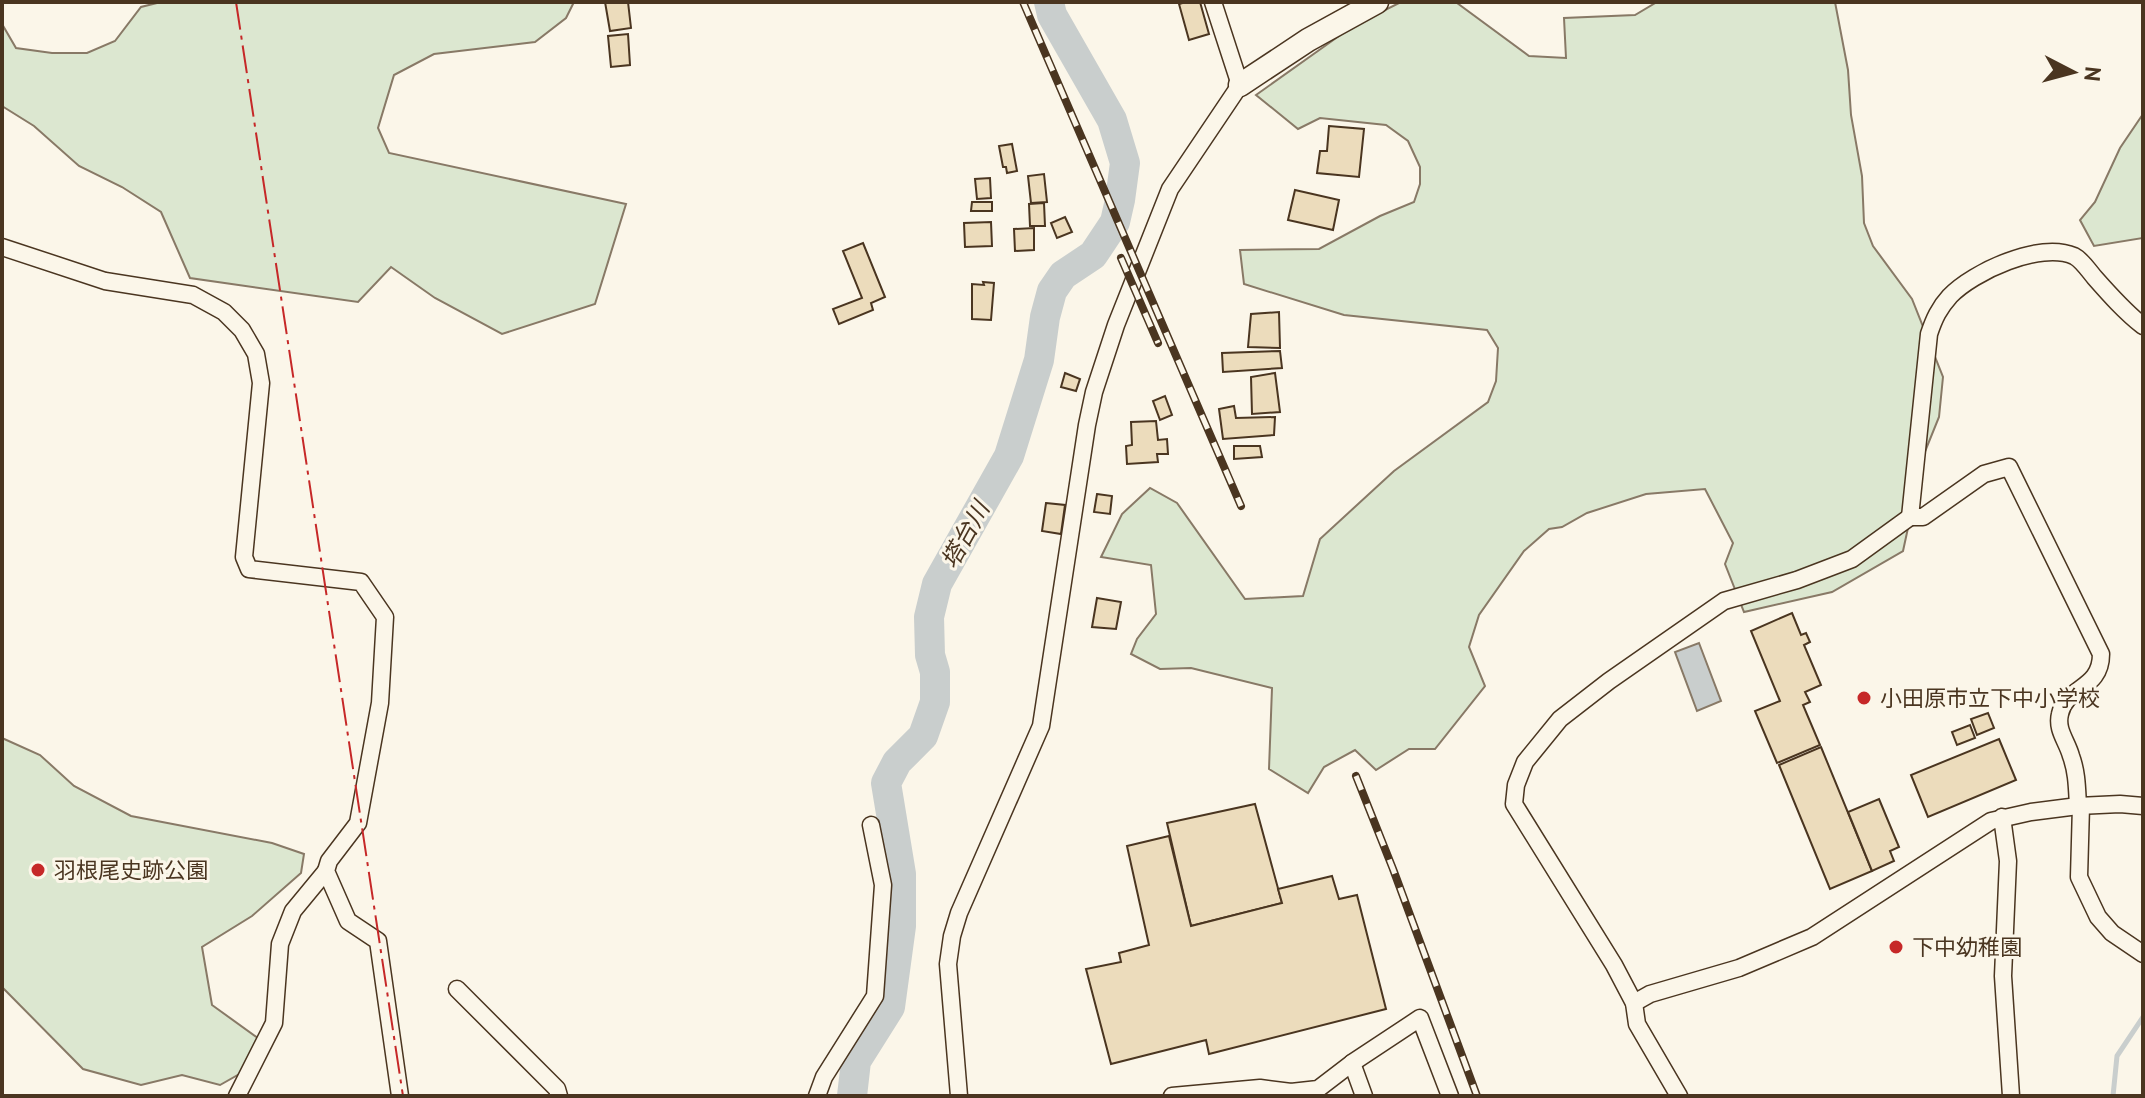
<svg xmlns="http://www.w3.org/2000/svg" width="2145" height="1098" font-family="'PT Sans','Noto Sans JP',sans-serif">
	<rect width="100%" height="100%" fill="#fbf6e9"/>
	<g fill="#dce7d0" stroke="#887966" stroke-width="2">
		<polygon points="161,2 574,2 566,18 535,42 434,54 394,75 378,128 389,153 626,204 595,304 502,334 435,298 391,267 358,302 190,278 161,212 122,187 79,166 34,126 2,106 2,24 16,48 52,53 87,53 115,41 141,7"/>
		<polygon points="1401,2 1457,3 1529,56 1566,58 1564,18 1635,15 1657,2 1835,2 1848,70 1851,115 1862,176 1864,223 1873,246 1912,299 1943,377 1939,417 1924,454 1903,551 1832,592 1744,612 1725,564 1733,543 1705,489 1646,494 1587,513 1562,527 1549,529 1524,551 1479,615 1469,647 1485,686 1435,749 1409,749 1376,770 1355,750 1324,767 1308,793 1269,769 1272,688 1191,668 1160,669 1131,654 1137,639 1156,614 1151,565 1101,557 1122,514 1150,488 1177,503 1245,599 1303,596 1320,539 1394,471 1488,402 1496,381 1498,348 1487,330 1344,315 1244,284 1240,250 1319,249 1380,216 1414,202 1420,184 1420,167 1408,141 1386,125 1320,118 1298,129 1256,95 1353,26"/>
		<polygon points="2143,114 2143,238 2094,246 2080,220 2095,202 2120,148"/>
		<polygon points="2,738 40,755 74,786 131,816 272,843 304,854 301,873 252,916 202,947 212,1005 262,1041 259,1063 220,1085 182,1075 141,1085 83,1069 2,987"/>
	</g>
	<polygon fill="#c9cecd" stroke="#887966" stroke-width="2" points="1699,643 1721,701 1697,711 1675,652"/>
	<g fill="none" stroke-linecap="round" stroke-linejoin="round">
		<polyline stroke="#c9cecd" stroke-width="5" points="2113,1096 2117,1056 2143,1017"/>
		<polyline stroke="#c9cecd" stroke-width="30" points="852,1096 856,1061 890,1007 901,926 901,874 886,783 897,762 923,736 935,702 935,672 930,655 929,617 937,584 1009,456 1039,360 1045,317 1052,291 1063,275 1093,255 1115,222 1120,200 1125,163 1112,120 1052,15 1049,2"/>
	</g>
	<g fill="#ecdcbc" stroke="#4a3520" stroke-width="2">
		<polygon points="605,2 628,2 631,28 610,31"/>
		<polygon points="1186,2 1200,2 1209,34 1189,40 1179,4"/>
		<polygon points="628,34 630,65 611,67 608,36"/>
		<polygon points="1329,126 1364,129 1359,177 1317,173 1320,151 1327,151"/>
		<polygon points="1012,144 1017,171 1007,173 1006,167 1003,167 999,146"/>
		<polygon points="1044,174 1047,202 1031,203 1028,176"/>
		<polygon points="990,178 991,198 977,199 975,179"/>
		<polygon points="1295,190 1339,200 1333,230 1288,220"/>
		<polygon points="972,202 992,202 992,211 971,211"/>
		<polygon points="1044,203 1045,226 1030,226 1029,204"/>
		<polygon points="1065,217 1072,232 1057,238 1051,223"/>
		<polygon points="991,222 992,246 965,247 964,223"/>
		<polygon points="1034,228 1034,250 1015,251 1014,229"/>
		<polygon points="863,243 885,297 871,303 873,310 839,324 833,309 862,298 843,251"/>
		<polygon points="983,282 994,283 991,320 972,319 972,284 984,285"/>
		<polygon points="1279,312 1280,348 1248,347 1251,314"/>
		<polygon points="1280,351 1282,368 1223,372 1222,353"/>
		<polygon points="1065,373 1080,379 1076,391 1061,387"/>
		<polygon points="1275,373 1280,412 1252,414 1251,377"/>
		<polygon points="1165,396 1172,415 1160,420 1153,401"/>
		<polygon points="1234,406 1236,418 1275,417 1274,435 1223,439 1219,409"/>
		<polygon points="1156,421 1158,440 1167,439 1168,454 1157,454 1158,462 1127,464 1126,446 1132,445 1131,422"/>
		<polygon points="1234,446 1260,446 1262,457 1234,459"/>
		<polygon points="1097,494 1112,496 1110,514 1094,512"/>
		<polygon points="1046,503 1065,505 1061,534 1042,531"/>
		<polygon points="1097,598 1121,602 1116,629 1092,627"/>
		<polygon points="1792,613 1801,635 1806,633 1810,642 1804,645 1821,685 1805,692 1810,702 1803,705 1820,745 1777,763 1755,711 1780,701 1751,631"/>
		<polygon points="1988,713 1994,728 1977,735 1971,719"/>
		<polygon points="1970,725 1975,738 1957,745 1952,732"/>
		<polygon points="1999,739 2016,780 1928,817 1911,775"/>
		<polygon points="1821,747 1872,871 1830,889 1779,765"/>
		<polygon points="1879,799 1899,847 1890,851 1894,861 1872,871 1848,812"/>
		<polygon points="1255,804 1282,903 1191,926 1167,823"/>
		<polygon points="1169,836 1191,926 1282,903 1278,889 1332,876 1339,899 1357,895 1386,1009 1209,1054 1206,1040 1111,1064 1086,969 1121,962 1119,953 1149,945 1127,846"/>
	</g>
	<g fill="none" stroke-linecap="round" stroke-linejoin="round">
		<g stroke="#4a3520" stroke-width="19">
			<g id="street">
				<polyline points="2,247 105,281 193,295 224,312 242,330 256,354 261,383 244,557 249,569 361,582 385,617 380,703 358,823 329,861 326,871 348,921 378,941 400,1096"/>
				<path d="M 2078,806 C 2077,789 2077,772 2071,756 C 2067,741 2056,730 2060,714 C 2066,686 2101,690 2101,654 L 2009,467 L 1984,474 L 1923,517 L 1910,517 L 1929,334 C 1934,319 1939,308 1950,296 C 1973,272 2040,241 2074,256 C 2082,260 2089,271 2095,278 C 2110,295 2125,312 2143,326"/>
				<polyline points="2081,806 2079,877 2098,917 2112,933 2143,954"/>
				<polyline points="2002,817 2008,861 2003,976 2011,1096"/>
				<polyline points="457,989 557,1089 559,1096"/>
				<polyline points="1634,1003 1650,994 1739,968 1812,937 1991,821 2031,812 2078,806 2120,804 2143,806"/>
				<polyline points="1352,1063 1364,1096"/>
				<polyline points="237,1096 274,1023 280,944 293,911 326,871"/>
				<polyline points="817,1096 824,1077 875,996 883,885 871,825"/>
				<polyline points="959,1096 948,964 952,936 959,913 1041,726 1087,425 1094,392 1116,325 1170,189 1240,85 1213,2"/>
				<polyline points="1172,1096 1260,1088 1291,1092 1318,1089 1352,1063 1420,1018 1450,1096"/>
				<polyline points="1679,1096 1637,1024 1634,1003 1614,965 1514,804 1516,785 1525,762 1560,719 1609,681 1724,601 1797,580 1852,559 1910,517"/>
			</g>
		</g>
		<g stroke="#4a3520" stroke-width="25">
			<polyline id="secondary" points="1240,85 1308,40 1377,2"/>
		</g>
		<use href="#street" stroke="#fbf6e9" stroke-width="16"/>
		<use href="#secondary" stroke="#fbf6e9" stroke-width="22"/>
		<g stroke="#4a3520" stroke-width="8">
			<g id="rail">
				<polyline points="1023,2 1241,506"/>
				<polyline points="1121,258 1158,343"/>
				<polyline points="1356,776 1393,869 1477,1096"/>
			</g>
		</g>
		<use href="#rail" stroke="#fbf6e9" stroke-width="5" stroke-dasharray="15" stroke-linecap="butt"/>
		<polyline stroke="#c62828" stroke-width="2" stroke-dasharray="28 6 4 6" stroke-linecap="butt" points="236,2 403,1096"/>
	</g>
	<g fill="#c62828" stroke="#fbf6e9" stroke-width="3">
		<circle cx="1864" cy="698" r="8"/>
		<circle cx="38" cy="870" r="8"/>
		<circle cx="1896" cy="947" r="8"/>
	</g>
	<g text-anchor="middle" dominant-baseline="central" stroke-width="6" stroke-linejoin="round" paint-order="stroke">
		<g font-size="22" fill="#4a3520" stroke="#fbf6e9" text-anchor="start">
			<text x="1880" y="698">小田原市立下中小学校</text>
			<text x="54" y="870">羽根尾史跡公園</text>
			<text x="1912" y="947">下中幼稚園</text>
		</g>
		<g font-size="24" font-style="italic" fill="#4a3520" stroke="#fbf6e9">
			<text transform="translate(965 535) rotate(-61)">塔台川</text>
		</g>
	</g>
	<rect width="2145" height="1098" fill="none" stroke="#4a3520" stroke-width="8"/>
	<g transform="translate(2073 72) rotate(96)" stroke="#fbf6e9" stroke-width="6" paint-order="stroke">
	<path d="M0-6L14 30L0 20L-14 30Z" fill="#4a3520"/>
	<text y="-12" font-size="22" font-weight="bold" text-anchor="middle" fill="#4a3520">N</text>
	</g>
</svg>
